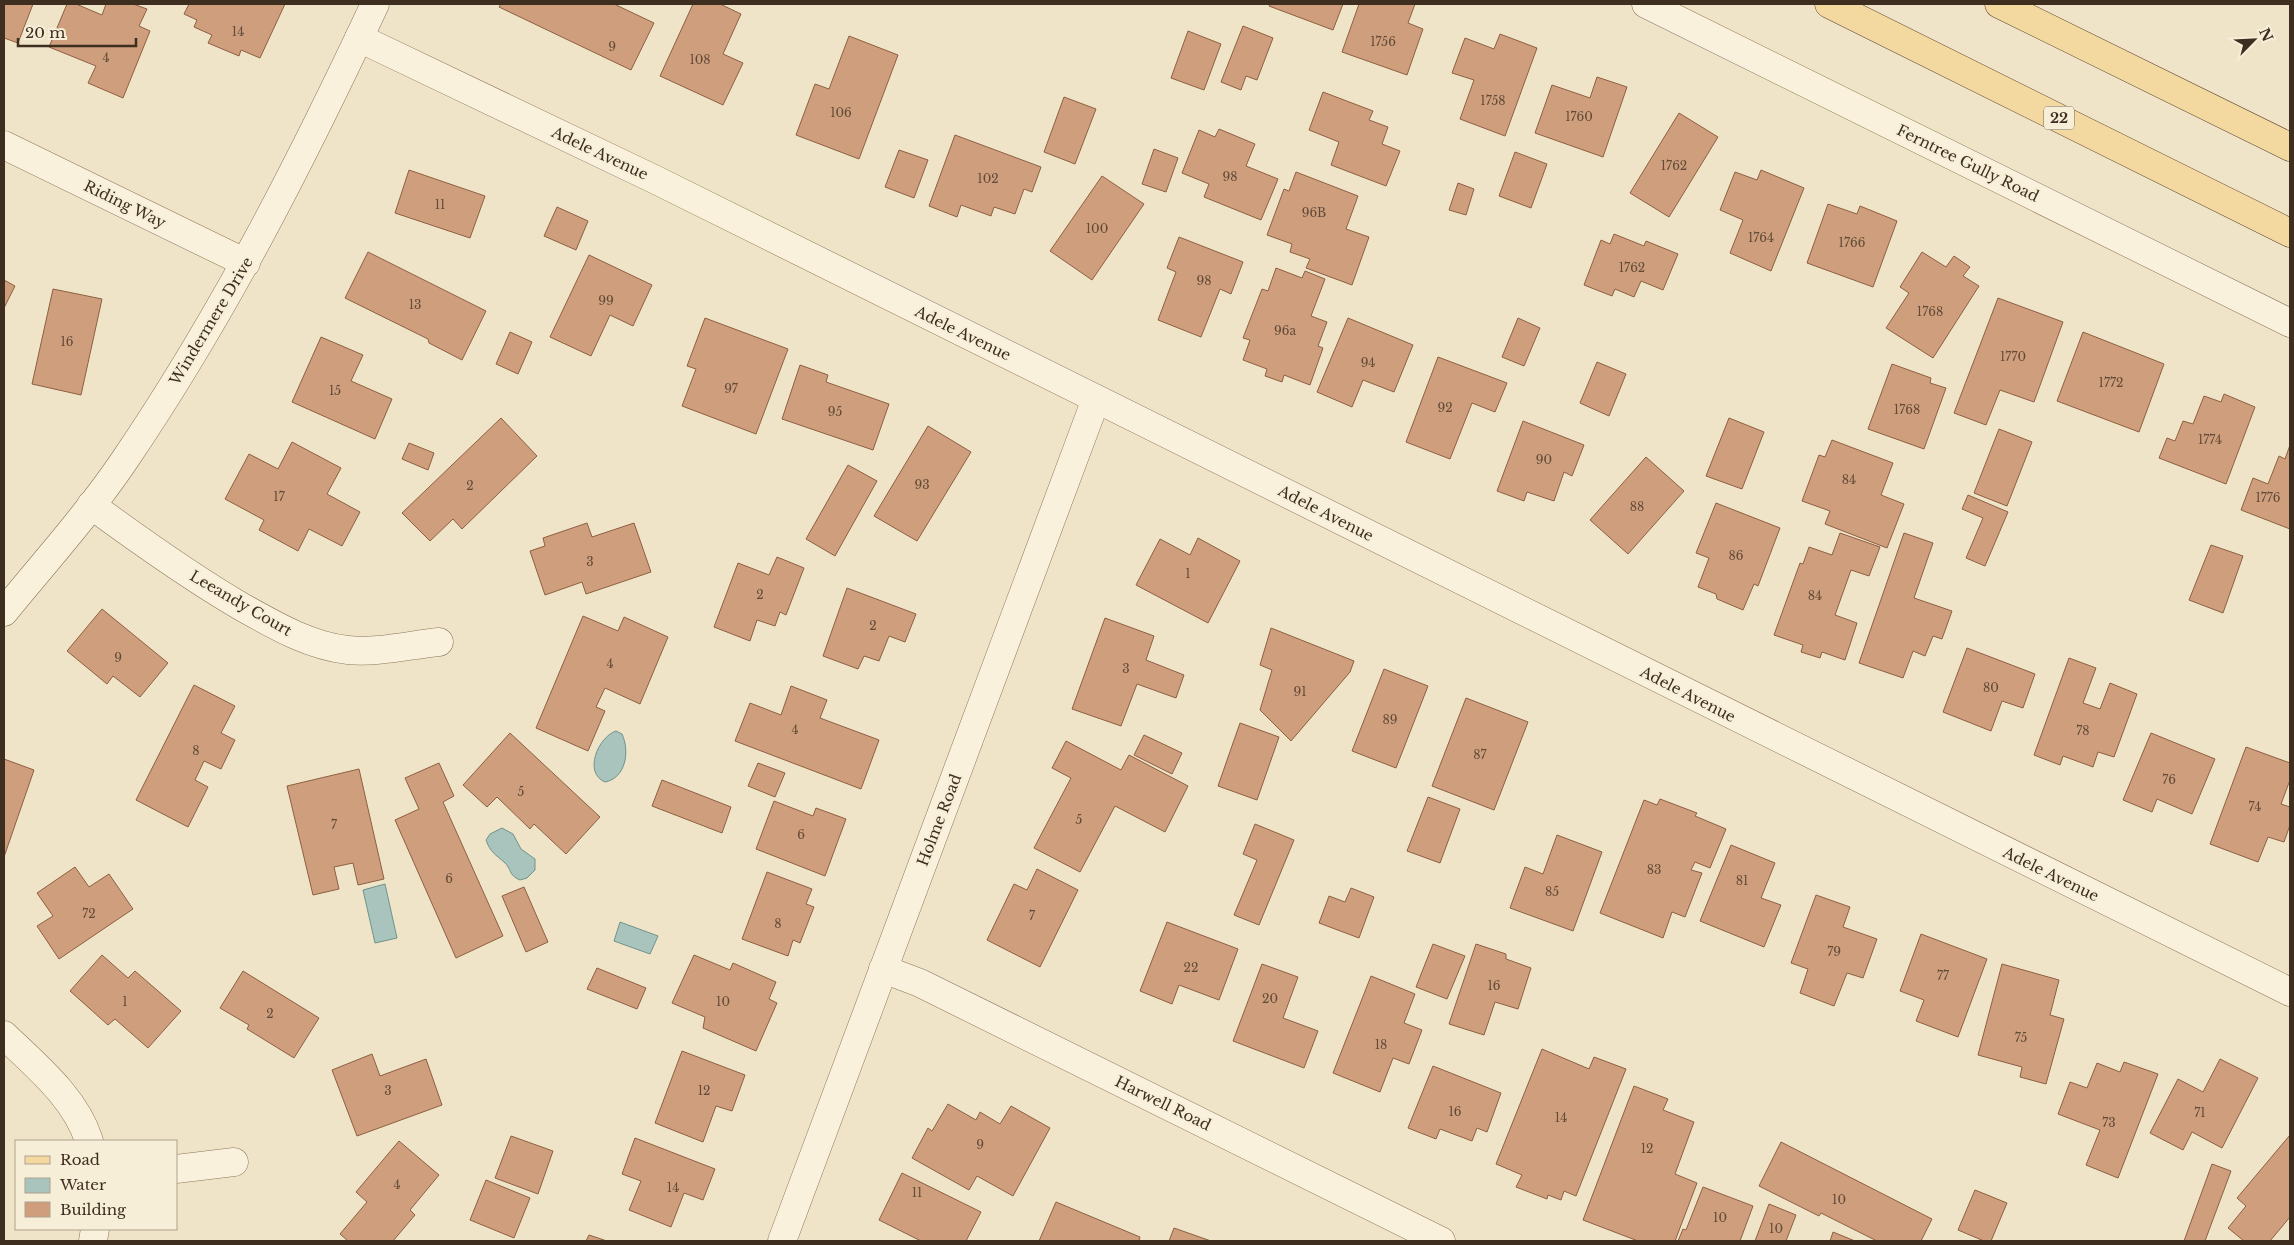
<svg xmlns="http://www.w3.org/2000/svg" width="2294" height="1245" font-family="'Libre Baskerville',serif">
	<rect width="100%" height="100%" fill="#f0e4c8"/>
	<g fill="#a9c4bc" stroke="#6f938a">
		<path d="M 616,731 L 622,734 C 630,751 626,778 605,782 C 583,773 598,737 616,731 Z"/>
		<path d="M 502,828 L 513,834 L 521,849 L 535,859 L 535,870 L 527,878 L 520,880 C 508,875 512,869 504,862 C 496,855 490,852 486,840 L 490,834 Z"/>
		<polygon points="385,884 397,938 375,943 363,890"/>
		<polygon points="620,922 658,936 650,954 614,941"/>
	</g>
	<g fill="#cf9f7d" stroke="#8d5f41">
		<polygon points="4,4 33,4 18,43 4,38"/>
		<polygon points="67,4 76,4 102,15 106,4 133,4 147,9 139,26 150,31 123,98 88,83 96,66 49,47"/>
		<polygon points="189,4 285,4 260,58 241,50 239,56 208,43 212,35 194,27 197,20 184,14"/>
		<polygon points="501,4 614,4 654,23 631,70 499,7"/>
		<polygon points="693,4 720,4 741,14 723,54 743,63 723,105 660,76"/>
		<polygon points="1270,4 1343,4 1333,30 1269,6"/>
		<polygon points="1359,4 1415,4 1408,23 1423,29 1407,75 1342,52"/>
		<polygon points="1243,26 1273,38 1257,80 1246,76 1241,90 1221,82"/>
		<polygon points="1188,31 1221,44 1204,90 1171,78"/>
		<polygon points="1500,34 1537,48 1505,136 1460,119 1474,80 1452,73 1465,38 1494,49"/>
		<polygon points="849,36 898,55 859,159 796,135 815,84 829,89"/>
		<polygon points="1597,77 1627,87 1603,157 1535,133 1552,85 1590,98"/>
		<polygon points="1323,92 1373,111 1369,120 1388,127 1382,144 1400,151 1386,186 1331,165 1339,142 1309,130"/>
		<polygon points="1064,97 1096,109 1075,164 1044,152"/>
		<polygon points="1679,113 1718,137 1669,217 1630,193"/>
		<polygon points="1219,129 1255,144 1246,166 1278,179 1261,220 1204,197 1209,184 1182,173 1199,130 1215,137"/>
		<polygon points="955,135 1041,167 1032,192 1024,189 1015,214 994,207 991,216 961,205 957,217 929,206"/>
		<polygon points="1154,149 1178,158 1166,192 1142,184"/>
		<polygon points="899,150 928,160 914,198 885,187"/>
		<polygon points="1515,152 1547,164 1531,208 1499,196"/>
		<polygon points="409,170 485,196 470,238 395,213"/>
		<polygon points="1761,170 1804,188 1771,271 1730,253 1743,220 1720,210 1735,172 1757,180"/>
		<polygon points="1296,172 1358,196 1346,229 1369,237 1352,285 1306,268 1310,259 1290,252 1292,244 1267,235 1284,189 1289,191"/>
		<polygon points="1102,176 1144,204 1092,280 1050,251"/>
		<polygon points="1458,183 1474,189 1466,215 1449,210"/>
		<polygon points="1828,204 1857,214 1860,206 1897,221 1873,287 1807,263"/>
		<polygon points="557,207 588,221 576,250 544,236"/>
		<polygon points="1614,234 1644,246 1646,241 1678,254 1663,290 1641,281 1634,297 1615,289 1612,296 1584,285 1601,240 1610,244"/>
		<polygon points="1179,237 1243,262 1231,294 1220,289 1201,337 1158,320 1176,272 1167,268"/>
		<polygon points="368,252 486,311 462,360 429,343 428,339 345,298"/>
		<polygon points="1922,252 1946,267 1954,256 1970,267 1963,276 1979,286 1933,358 1886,328 1909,293 1900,287"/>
		<polygon points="589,255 652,285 633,326 610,315 591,356 550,337"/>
		<polygon points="1276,268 1302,278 1305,271 1325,279 1311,316 1327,322 1318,346 1323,348 1310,385 1284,375 1282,382 1265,376 1267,369 1243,360 1250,340 1243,338 1262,289 1268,291"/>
		<polygon points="4,280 15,286 4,308"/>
		<polygon points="53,289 102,299 81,395 32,384"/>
		<polygon points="1998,298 2063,322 2034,402 2000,390 1986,425 1954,413"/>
		<polygon points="705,318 788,349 756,434 682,406 696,369 687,366"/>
		<polygon points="1348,318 1413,345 1394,392 1363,380 1352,407 1317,392"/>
		<polygon points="1518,318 1540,328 1524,366 1502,357"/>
		<polygon points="510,332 532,342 518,374 496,364"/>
		<polygon points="2083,332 2164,364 2139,432 2057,401"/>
		<polygon points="321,337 363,355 351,381 392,399 375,439 292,402"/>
		<polygon points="1438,357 1507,383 1495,412 1472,403 1450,459 1406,442"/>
		<polygon points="1597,362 1626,374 1609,416 1580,403"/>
		<polygon points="1892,364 1931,378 1930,383 1946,388 1924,449 1868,429"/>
		<polygon points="800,365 828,375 826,382 889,404 873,450 782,419"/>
		<polygon points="2224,394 2255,407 2226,484 2159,458 2167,438 2175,441 2183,421 2193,424 2204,396 2221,402"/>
		<polygon points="501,418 537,456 462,529 453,519 430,541 402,513"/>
		<polygon points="1729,418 1764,432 1742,489 1706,476"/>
		<polygon points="1523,421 1584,445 1572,476 1564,472 1554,501 1527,492 1524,501 1497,491"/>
		<polygon points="928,426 971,452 917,541 874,516"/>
		<polygon points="1999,429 2032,442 2007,506 1974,493"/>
		<polygon points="1832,440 1893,463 1881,495 1904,504 1887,548 1825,524 1830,511 1802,501 1819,455 1825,457"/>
		<polygon points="292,442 341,468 327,494 360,512 342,546 309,529 298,551 259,530 264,520 225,499 249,454 278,469"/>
		<polygon points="409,443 434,453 428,470 402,459"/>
		<polygon points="2290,445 2290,529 2241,510 2253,478 2268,484 2279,456 2285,459"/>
		<polygon points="1646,457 1684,491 1628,554 1590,520"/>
		<polygon points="848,465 877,481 835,556 806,539"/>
		<polygon points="1968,495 2008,512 1985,566 1966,558 1983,518 1962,509"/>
		<polygon points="1716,503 1780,528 1758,586 1754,584 1743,610 1717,599 1716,594 1698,587 1709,558 1696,553"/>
		<polygon points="587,523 592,537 634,523 651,572 586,594 582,582 545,595 530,551 545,546 543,538"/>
		<polygon points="1840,533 1880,547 1869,576 1851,570 1835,615 1857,623 1845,660 1822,652 1820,658 1801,652 1803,645 1774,635 1800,563 1803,564 1809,547 1832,555"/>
		<polygon points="1904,533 1933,543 1914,598 1952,611 1942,639 1933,636 1925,656 1913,651 1903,678 1859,663"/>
		<polygon points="1198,538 1240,561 1208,623 1136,585 1160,539 1190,555"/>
		<polygon points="2211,545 2243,556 2223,613 2189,600"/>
		<polygon points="777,557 804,568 786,615 780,612 775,626 757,620 750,641 714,627 738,563 769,575"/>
		<polygon points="847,588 916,614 905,642 889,636 879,661 864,656 858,669 823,656"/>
		<polygon points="102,609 168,663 140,697 113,676 107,684 67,651"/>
		<polygon points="583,616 618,631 624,617 668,637 640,704 605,688 596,707 605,711 588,751 536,728"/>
		<polygon points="1105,618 1154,636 1146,660 1184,675 1176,698 1137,684 1121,726 1072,709"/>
		<polygon points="1271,628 1354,661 1350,672 1291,741 1260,710 1272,670 1260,665"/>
		<polygon points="1967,648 2035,674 2023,708 2002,701 1991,731 1943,712"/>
		<polygon points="2069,658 2096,668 2083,703 2100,709 2110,683 2137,694 2114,757 2098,752 2093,767 2063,756 2060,765 2034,755"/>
		<polygon points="1384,669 1428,686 1396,768 1352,751"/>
		<polygon points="194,685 235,706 221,733 235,740 221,769 204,761 195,780 208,787 188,827 136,800"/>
		<polygon points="791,686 827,700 820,718 879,740 861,789 735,741 750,703 781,715"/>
		<polygon points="1466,698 1528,722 1494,810 1432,786"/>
		<polygon points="1240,723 1279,737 1257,800 1218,786"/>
		<polygon points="510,733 600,817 566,854 534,824 530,829 497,797 487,807 463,785"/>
		<polygon points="2151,733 2215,759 2192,814 2157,799 2152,812 2123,800"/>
		<polygon points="1144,735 1182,753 1172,774 1134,755"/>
		<polygon points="1066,741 1121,770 1129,755 1188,786 1165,832 1115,806 1080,872 1034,848 1071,778 1052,768"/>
		<polygon points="2246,747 2290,763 2290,780 2281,804 2290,807 2290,825 2284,842 2268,837 2258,862 2210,844"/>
		<polygon points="4,759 34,770 4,857"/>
		<polygon points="439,763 454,796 443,802 503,936 456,958 395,820 419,809 405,778"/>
		<polygon points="758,763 785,773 775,797 748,786"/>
		<polygon points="359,769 384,879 358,885 353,863 334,867 339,889 313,895 287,786"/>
		<polygon points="662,780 731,807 722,833 652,806"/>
		<polygon points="1428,797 1460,809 1440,863 1407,851"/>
		<polygon points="1660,799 1697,813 1695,816 1726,829 1710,868 1695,862 1691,870 1702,873 1685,917 1672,912 1663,938 1600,913 1644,800 1657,805"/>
		<polygon points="774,801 813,816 816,808 846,819 825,876 756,849"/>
		<polygon points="1255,824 1294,840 1259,925 1234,915 1257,860 1243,854"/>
		<polygon points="1557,835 1602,852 1573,931 1510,908 1525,867 1543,874"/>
		<polygon points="1731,845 1775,863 1761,898 1781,905 1764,947 1700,921"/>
		<polygon points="75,867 89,887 109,874 133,909 59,959 37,926 53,916 37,893"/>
		<polygon points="1037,869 1078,890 1040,967 987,940 1014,884 1027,890"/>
		<polygon points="767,872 812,889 806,904 814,907 800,943 793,940 788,956 742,939"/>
		<polygon points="524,887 548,942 526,952 502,896"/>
		<polygon points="1351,888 1374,897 1359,938 1319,923 1329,896 1345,902"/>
		<polygon points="1816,895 1850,907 1843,927 1877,939 1863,978 1847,973 1834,1006 1800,993 1808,969 1791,963"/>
		<polygon points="1167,922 1238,949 1219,1000 1179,985 1172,1004 1140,991"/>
		<polygon points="1921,934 1987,959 1958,1037 1916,1021 1924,1000 1900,991"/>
		<polygon points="1433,944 1465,956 1447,999 1416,987"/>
		<polygon points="1476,944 1506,954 1506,959 1531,968 1518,1009 1495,1002 1484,1035 1449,1024"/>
		<polygon points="102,955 128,978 135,971 181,1011 148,1048 115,1019 108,1025 70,991"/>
		<polygon points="694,955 730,970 733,963 776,982 769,999 777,1003 756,1051 703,1028 705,1017 672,1003"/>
		<polygon points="1262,964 1298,977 1283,1018 1318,1031 1304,1068 1233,1041"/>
		<polygon points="2002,964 2059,980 2050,1015 2064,1019 2046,1084 2020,1077 2022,1067 1978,1055"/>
		<polygon points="597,968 646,988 637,1009 587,989"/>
		<polygon points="243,971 319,1018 294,1058 247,1029 249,1025 220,1008"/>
		<polygon points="1371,976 1415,994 1404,1023 1422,1030 1409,1064 1393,1058 1380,1092 1333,1073"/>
		<polygon points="1542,1049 1589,1069 1594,1057 1626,1069 1576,1196 1564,1191 1561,1200 1548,1195 1547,1199 1516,1187 1522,1175 1496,1164"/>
		<polygon points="682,1051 745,1075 732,1111 716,1106 703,1142 655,1123"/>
		<polygon points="372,1054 380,1076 426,1059 442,1105 357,1136 332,1070"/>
		<polygon points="2220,1059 2258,1078 2222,1148 2192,1132 2183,1150 2150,1133 2178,1079 2203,1092"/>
		<polygon points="2124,1062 2158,1074 2118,1178 2086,1165 2100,1130 2058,1114 2070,1082 2087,1088 2097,1063 2120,1072"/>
		<polygon points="1433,1066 1501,1093 1487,1132 1477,1128 1472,1141 1440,1129 1436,1139 1408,1128"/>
		<polygon points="1634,1086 1668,1099 1663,1110 1694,1122 1675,1174 1697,1183 1675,1241 1638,1241 1583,1220"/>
		<polygon points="948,1104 976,1120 980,1112 1000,1124 1011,1106 1050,1128 1013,1196 977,1176 969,1190 912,1158 928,1128 932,1131"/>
		<polygon points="2290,1135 2290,1217 2270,1241 2244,1241 2228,1228 2246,1206 2237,1198"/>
		<polygon points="511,1136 553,1151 538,1194 495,1178"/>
		<polygon points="635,1138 715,1169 703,1200 684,1193 671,1227 629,1210 641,1181 622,1174"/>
		<polygon points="399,1141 439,1175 410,1210 415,1215 393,1241 348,1241 340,1234 367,1202 356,1192"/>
		<polygon points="1781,1142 1932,1219 1921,1241 1877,1241 1821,1213 1819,1216 1759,1186"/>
		<polygon points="2212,1164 2231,1171 2205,1241 2184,1241"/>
		<polygon points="902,1173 981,1212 966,1241 921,1241 879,1220"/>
		<polygon points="486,1180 530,1198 514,1238 470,1220"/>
		<polygon points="1703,1187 1753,1206 1740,1241 1678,1241 1683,1229 1686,1230"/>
		<polygon points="1975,1190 2007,1203 1991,1241 1984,1241 1958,1230"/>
		<polygon points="1056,1202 1140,1237 1139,1241 1039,1241"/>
		<polygon points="1769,1204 1796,1215 1786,1241 1755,1241"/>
		<polygon points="1174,1228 1211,1241 1169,1241"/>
		<polygon points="1833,1232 1855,1241 1830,1241"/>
		<polygon points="589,1235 607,1241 586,1241"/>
	</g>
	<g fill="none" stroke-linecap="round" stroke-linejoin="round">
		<g stroke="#8d765c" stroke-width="29">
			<g id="minor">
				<polyline points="1646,4 2290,323"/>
				<polyline points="359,38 656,180 2290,992"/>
				<polyline points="4,145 246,263"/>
				<path d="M 91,505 C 140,541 189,576 242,607 C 274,625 310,646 348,650 C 377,653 409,645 439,642"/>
				<path d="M 4,612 C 44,563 88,514 124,461 C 222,317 301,162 375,4"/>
				<polyline points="883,969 920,983 1441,1241"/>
				<path d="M 4,1035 C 35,1065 76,1098 89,1141"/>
				<polyline points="176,1169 234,1162"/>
				<polyline points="93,1241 95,1229"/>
				<polyline points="782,1241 1096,399"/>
			</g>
		</g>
		<g stroke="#5b4430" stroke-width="29">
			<g id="major">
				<polyline points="1829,4 2290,233"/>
				<polyline points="1999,4 2290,147"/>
			</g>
		</g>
		<use href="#minor" stroke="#faf1dc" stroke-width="28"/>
		<use href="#major" stroke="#f3d9a0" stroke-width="28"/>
	</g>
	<g text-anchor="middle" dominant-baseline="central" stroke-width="4" stroke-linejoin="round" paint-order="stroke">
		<g font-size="12" fill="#624a37">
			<text x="238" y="31">14</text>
			<text x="1383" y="41">1756</text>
			<text x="612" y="46">9</text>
			<text x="106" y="57">4</text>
			<text x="700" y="59">108</text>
			<text x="1493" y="100">1758</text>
			<text x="841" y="112">106</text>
			<text x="1579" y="116">1760</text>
			<text x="1674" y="165">1762</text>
			<text x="1230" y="176">98</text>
			<text x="988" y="178">102</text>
			<text x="440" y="204">11</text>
			<text x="1314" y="212">96B</text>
			<text x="1097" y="228">100</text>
			<text x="1761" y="237">1764</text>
			<text x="1852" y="242">1766</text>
			<text x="1632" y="267">1762</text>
			<text x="1204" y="280">98</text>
			<text x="606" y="300">99</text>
			<text x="415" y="304">13</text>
			<text x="1930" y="311">1768</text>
			<text x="1285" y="330">96a</text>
			<text x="67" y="341">16</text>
			<text x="2013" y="356">1770</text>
			<text x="1368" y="362">94</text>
			<text x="2111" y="382">1772</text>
			<text x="731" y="388">97</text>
			<text x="335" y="390">15</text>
			<text x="1445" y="407">92</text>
			<text x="1907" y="409">1768</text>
			<text x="835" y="411">95</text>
			<text x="2210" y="439">1774</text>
			<text x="1544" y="459">90</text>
			<text x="1849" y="479">84</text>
			<text x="922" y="484">93</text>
			<text x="470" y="485">2</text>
			<text x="279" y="496">17</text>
			<text x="2268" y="497">1776</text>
			<text x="1637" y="506">88</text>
			<text x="1736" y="555">86</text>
			<text x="590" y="561">3</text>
			<text x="1188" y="573">1</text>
			<text x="760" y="594">2</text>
			<text x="1815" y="595">84</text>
			<text x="873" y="625">2</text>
			<text x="118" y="657">9</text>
			<text x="610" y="663">4</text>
			<text x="1126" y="668">3</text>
			<text x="1991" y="687">80</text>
			<text x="1300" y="691">91</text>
			<text x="1390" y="719">89</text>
			<text x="795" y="729">4</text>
			<text x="2083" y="730">78</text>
			<text x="196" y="750">8</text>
			<text x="1480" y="754">87</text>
			<text x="2169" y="779">76</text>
			<text x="521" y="791">5</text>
			<text x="2255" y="806">74</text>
			<text x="1079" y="819">5</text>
			<text x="334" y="824">7</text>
			<text x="801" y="834">6</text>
			<text x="1654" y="869">83</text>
			<text x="449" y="878">6</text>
			<text x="1742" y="880">81</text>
			<text x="1552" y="891">85</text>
			<text x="89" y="913">72</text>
			<text x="1032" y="915">7</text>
			<text x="778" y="923">8</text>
			<text x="1834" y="951">79</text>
			<text x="1191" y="967">22</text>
			<text x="1943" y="975">77</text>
			<text x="1494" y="985">16</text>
			<text x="1270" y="998">20</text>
			<text x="125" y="1001">1</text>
			<text x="723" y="1001">10</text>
			<text x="270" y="1013">2</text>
			<text x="2021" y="1037">75</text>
			<text x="1381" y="1044">18</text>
			<text x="388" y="1090">3</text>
			<text x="704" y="1090">12</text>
			<text x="1455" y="1111">16</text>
			<text x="2200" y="1112">71</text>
			<text x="1561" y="1117">14</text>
			<text x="2109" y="1122">73</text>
			<text x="980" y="1144">9</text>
			<text x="1647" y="1148">12</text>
			<text x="397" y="1184">4</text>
			<text x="673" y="1187">14</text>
			<text x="917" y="1192">11</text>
			<text x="1839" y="1199">10</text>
			<text x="1720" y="1217">10</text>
			<text x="1776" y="1228">10</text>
		</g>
		<rect fill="#f7eed8" stroke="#756857" stroke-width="1" x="2044" y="106.5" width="30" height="23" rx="4"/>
		<g font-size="14" font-weight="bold" fill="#3d2e20">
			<text x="2059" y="118">22</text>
		</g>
		<g font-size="15" fill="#3d2e20" stroke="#f7eed8">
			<text transform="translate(600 153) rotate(25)">Adele Avenue</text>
			<text transform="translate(1968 163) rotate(26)">Ferntree Gully Road</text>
			<text transform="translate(125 204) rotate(26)">Riding Way</text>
			<text transform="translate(211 321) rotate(-59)">Windermere Drive</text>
			<text transform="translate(963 333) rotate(26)">Adele Avenue</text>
			<text transform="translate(1326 513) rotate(27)">Adele Avenue</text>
			<text transform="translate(241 603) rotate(30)">Leeandy Court</text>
			<text transform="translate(1688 694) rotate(27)">Adele Avenue</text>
			<text transform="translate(939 820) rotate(-69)">Holme Road</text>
			<text transform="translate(2051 874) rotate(26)">Adele Avenue</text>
			<text transform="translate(1163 1103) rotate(26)">Harwell Road</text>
		</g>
	</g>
	<rect width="2294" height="1245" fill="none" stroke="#3d2e20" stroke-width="10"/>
	<rect x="15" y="1140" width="162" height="90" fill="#f7eed8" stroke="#ada18e"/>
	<rect x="25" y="1156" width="25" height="8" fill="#f3d9a0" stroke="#ada18e"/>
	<text x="60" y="1165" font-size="15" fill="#3d2e20">Road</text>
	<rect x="25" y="1178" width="25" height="15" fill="#a9c4bc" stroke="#ada18e"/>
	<text x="60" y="1190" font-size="15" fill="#3d2e20">Water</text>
	<rect x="25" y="1202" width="25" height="15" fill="#cf9f7d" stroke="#ada18e"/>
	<text x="60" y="1215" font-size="15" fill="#3d2e20">Building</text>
	<g transform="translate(2254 40) rotate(66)" stroke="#f7eed8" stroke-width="4" paint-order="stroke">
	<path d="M0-4L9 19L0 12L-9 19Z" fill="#3d2e20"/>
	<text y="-8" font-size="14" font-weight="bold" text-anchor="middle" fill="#3d2e20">N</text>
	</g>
	<path d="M18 38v8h118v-8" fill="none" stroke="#3d2e20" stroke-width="2.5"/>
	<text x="25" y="38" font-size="15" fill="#3d2e20" stroke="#f7eed8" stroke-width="4" paint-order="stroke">20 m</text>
</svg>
